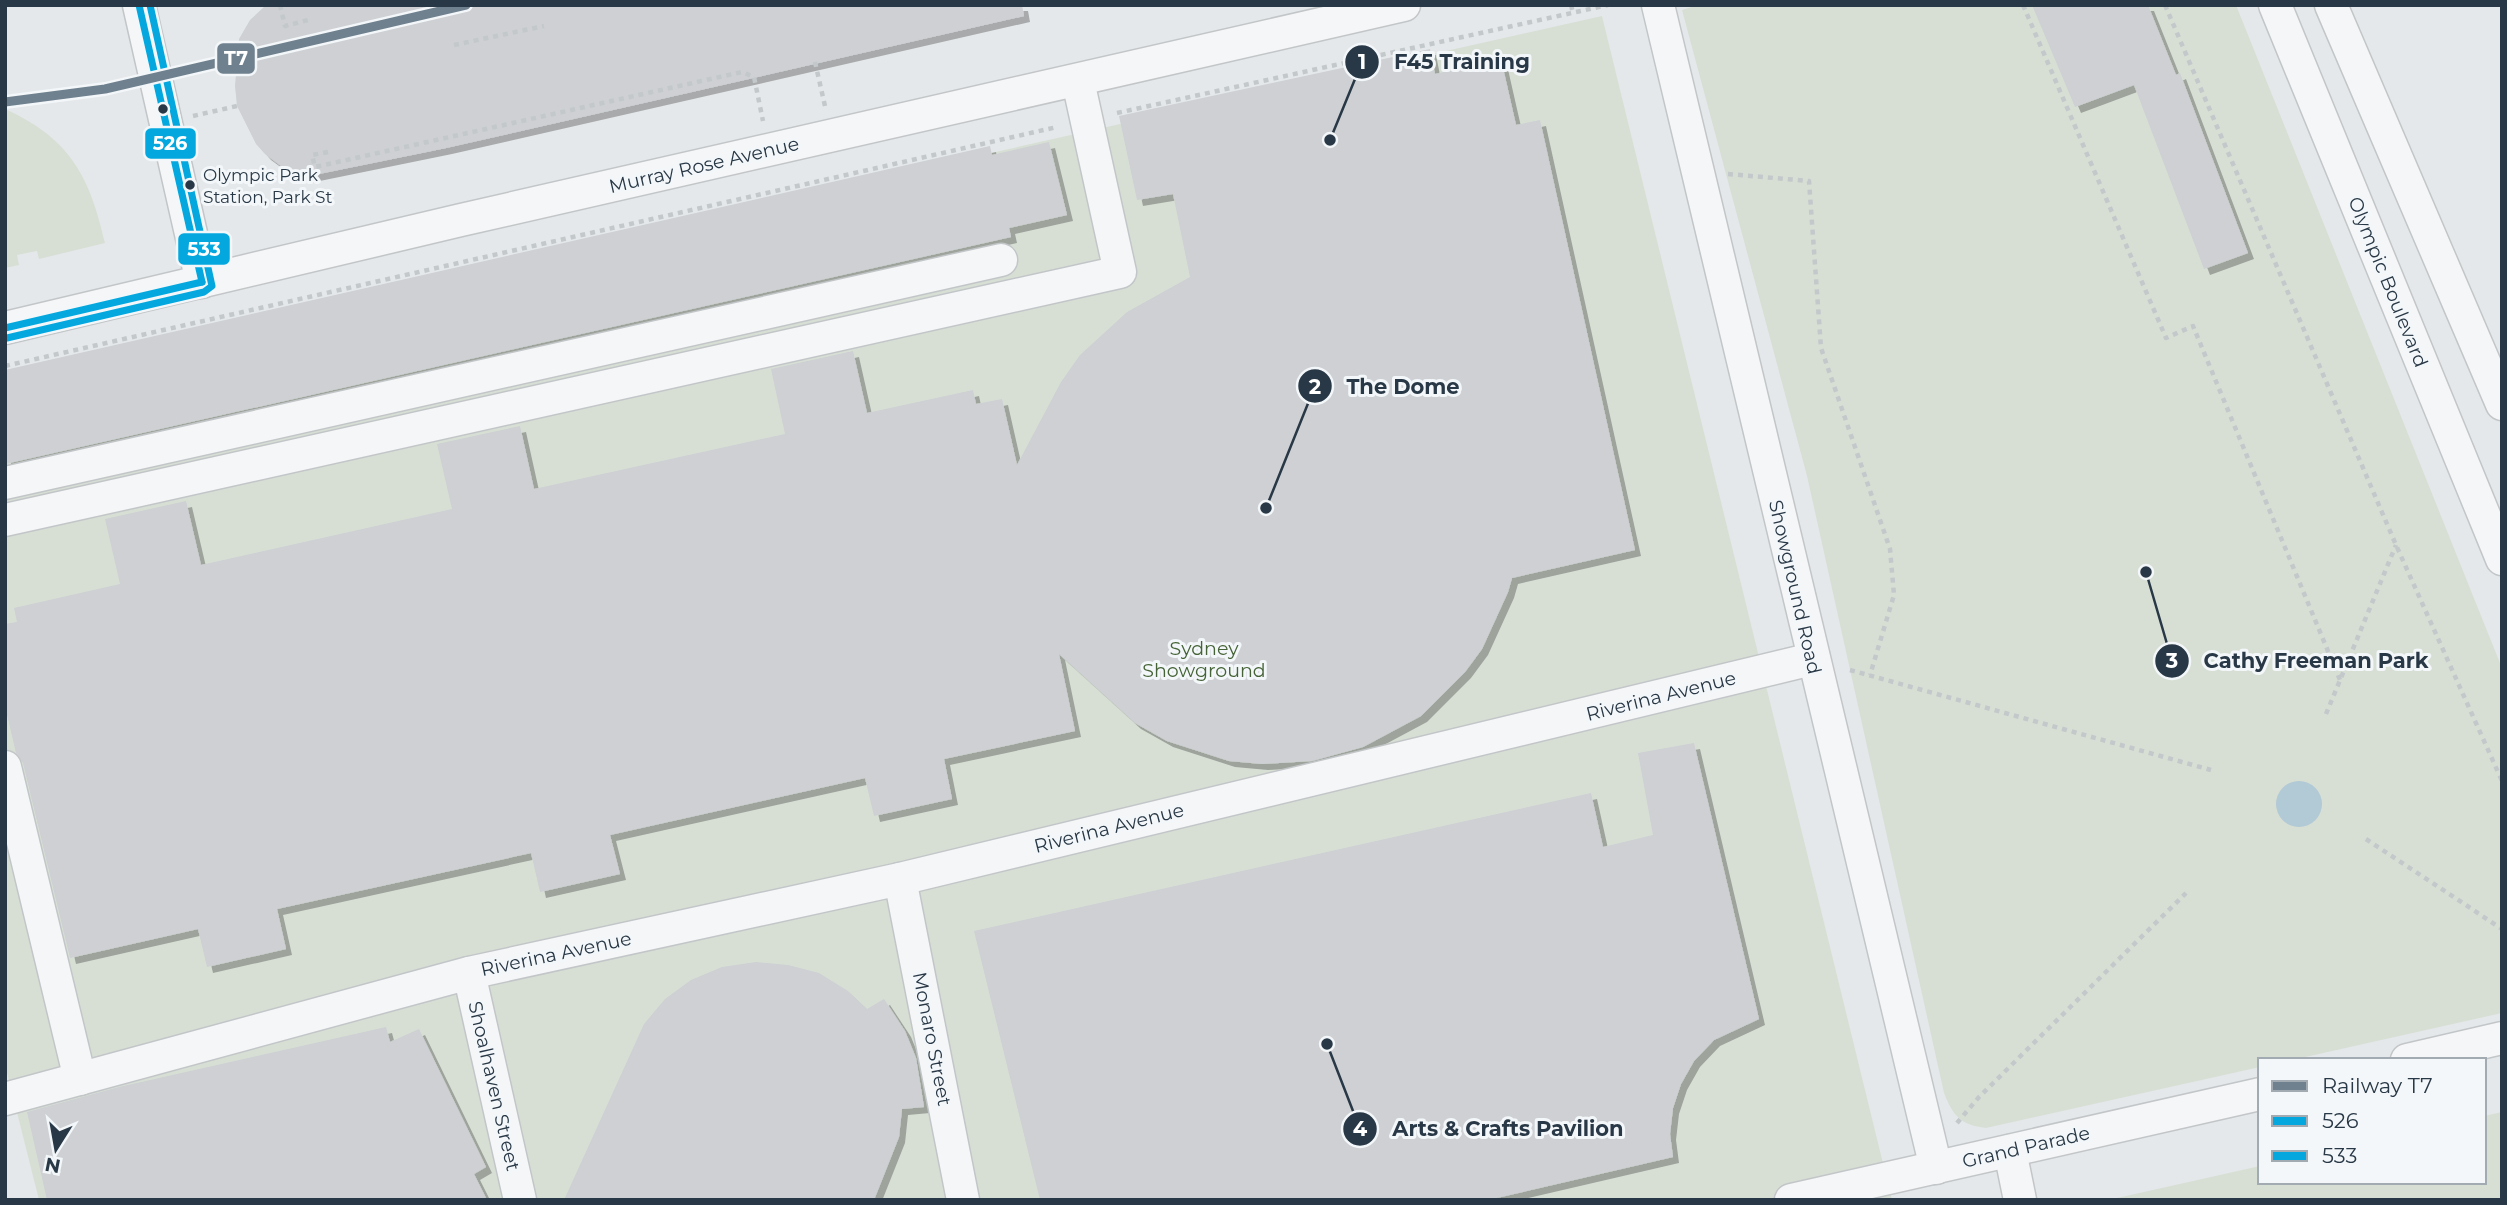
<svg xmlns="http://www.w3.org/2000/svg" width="2507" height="1205" font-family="Montserrat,sans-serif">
	<defs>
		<filter id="shadow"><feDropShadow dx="6" dy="6" stdDeviation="0" flood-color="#0004"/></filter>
	</defs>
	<rect width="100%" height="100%" fill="#e5e8ea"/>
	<g fill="#d7dfd5">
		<path d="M 1698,5 L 2236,5 L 2502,668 L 2502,1013 L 2292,1060 L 2260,1060 L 2260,1067 L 1986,1128 C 1961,1125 1953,1116 1944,1093 L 1807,476 L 1682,10 Z"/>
		<polygon points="1602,16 1892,1200 39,1200 5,1065 5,374"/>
		<path d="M 5,109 C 70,138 90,177 105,243 L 39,259 L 37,251 L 17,255 L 19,265 L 5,268 Z"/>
		<polygon points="2502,1112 2502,1200 2108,1200 2260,1166 2260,1182 2484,1182 2484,1116"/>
	</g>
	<circle fill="#b2c9d6" cx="2299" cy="804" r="23"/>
	<g fill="#ced0d3" filter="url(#shadow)">
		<polygon points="266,5 1022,5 1024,16 446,148 304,177 288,171 265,154 256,144 237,106 235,86 239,39 250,20"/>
		<polygon points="2032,5 2148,5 2176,75 2180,73 2248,253 2204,269 2134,85 2075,107"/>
		<polygon points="1430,49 1435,74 1501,59 1516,125 1540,120 1635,550 1512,578 1508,592 1482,649 1465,672 1421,716 1363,747 1312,761 1262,764 1229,761 1167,741 1135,723 1059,654 1075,731 944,759 952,799 874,816 865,778 610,835 620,874 540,892 531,853 277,909 286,949 207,967 198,929 70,958 23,763 16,753 5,706 5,624 17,622 14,608 120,584 105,519 186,501 201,565 452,509 437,444 520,426 534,489 785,434 771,369 853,351 867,413 973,390 976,404 1002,399 1017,465 1061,382 1080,355 1127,312 1190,277 1173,194 1137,200 1119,116"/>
		<polygon points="1049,142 1067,215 1009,228 1011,237 5,464 5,370 990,146 992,155"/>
		<polygon points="1694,743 1759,1019 1714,1040 1694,1061 1681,1084 1673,1108 1670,1134 1673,1157 1488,1200 1040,1200 974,931 1591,793 1603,847 1653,835 1638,753"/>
		<polygon points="756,962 788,965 819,973 848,991 867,1009 884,999 905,1031 916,1058 924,1107 902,1109 899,1137 874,1200 564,1200 644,1024 665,999 691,980 722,967"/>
		<polygon points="386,1027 390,1042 419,1029 486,1167 474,1174 487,1200 47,1200 27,1112 119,1087"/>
	</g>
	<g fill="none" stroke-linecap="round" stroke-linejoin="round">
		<g stroke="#c3c6c8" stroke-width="35">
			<g id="minor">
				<polyline points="139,5 202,282"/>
				<polyline points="1658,5 1936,1168"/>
				<polyline points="2275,5 2502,559"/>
				<polyline points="2331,5 2502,404"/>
				<polyline points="5,328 461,220 1404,5"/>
				<polyline points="5,483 1001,260"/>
				<polyline points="5,520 1120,272 1078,81"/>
				<polyline points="5,767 80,1079"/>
				<polyline points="900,879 963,1200"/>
				<polyline points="469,973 520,1200"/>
				<polyline points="2407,1060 2502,1038"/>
				<polyline points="5,1099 469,973 900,879 1812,659"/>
				<polyline points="2010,1151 2020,1200"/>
				<polyline points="1791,1200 2260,1094"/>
			</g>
		</g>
		<g stroke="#c3c8ca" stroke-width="4.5" stroke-dasharray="5 5" stroke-linecap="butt">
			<polyline points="81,5 81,7"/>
			<polyline points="280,5 285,26 308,20"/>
			<polyline points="1571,5 1573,13"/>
			<polyline points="2023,5 2166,338 2193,326 2340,680"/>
			<polyline points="2165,5 2396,545 2502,781"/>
			<polyline points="454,45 544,26"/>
			<polyline points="815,62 825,106"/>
			<polyline points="1117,113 1608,5"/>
			<polyline points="193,116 237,106"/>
			<polyline points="328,152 312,155 315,167 742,72 754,77 763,121"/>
			<polyline points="1728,174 1809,181 1821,348 1890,549 1894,595 1870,675"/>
			<polyline points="5,366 1057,127"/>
			<polyline points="1850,670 2211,770"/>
			<polyline points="2326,714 2396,545"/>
			<polyline points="2366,839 2502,929"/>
			<polyline points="1957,1123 1979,1097 2186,893"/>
		</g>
		<use href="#minor" stroke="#f5f6f7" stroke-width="32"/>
		<g stroke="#f3f7f9" stroke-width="12">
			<g id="bus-1">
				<polyline points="139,5 202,282"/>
				<polyline points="5,328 202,282"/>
			</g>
		</g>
		<g stroke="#f3f7f9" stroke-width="12">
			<polyline id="bus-2" points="7,338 204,292 212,286 150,5"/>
		</g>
		<use href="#bus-1" stroke="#04a8de" stroke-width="7"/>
		<use href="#bus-2" stroke="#04a8de" stroke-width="7"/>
		<g stroke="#f3f7f9" stroke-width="14">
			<polyline id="rail-1" points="5,102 105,89 466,5"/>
		</g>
		<use href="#rail-1" stroke="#6f818e" stroke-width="9"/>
	</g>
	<g fill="#293846" stroke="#f3f7f9" stroke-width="2.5">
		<circle cx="163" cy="109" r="6"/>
		<circle cx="190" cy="185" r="6"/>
	</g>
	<g text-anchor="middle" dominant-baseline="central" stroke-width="6" stroke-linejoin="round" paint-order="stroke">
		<g font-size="17" fill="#293846" stroke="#f3f7f9" text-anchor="start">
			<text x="203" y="175">Olympic Park<tspan x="203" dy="22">Station, Park St</tspan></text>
		</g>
		<g font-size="19" fill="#293846" stroke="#f3f7f9">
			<text transform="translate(704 165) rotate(-13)">Murray Rose Avenue</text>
			<text transform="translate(2388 282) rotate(68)">Olympic Boulevard</text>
			<text transform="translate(1795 587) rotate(77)">Showground Road</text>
			<text transform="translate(1661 696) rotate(-14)">Riverina Avenue</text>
			<text transform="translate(1109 828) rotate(-14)">Riverina Avenue</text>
			<text transform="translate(556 954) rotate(-12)">Riverina Avenue</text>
			<text transform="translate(932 1039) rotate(79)">Monaro Street</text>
			<text transform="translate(494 1086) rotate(77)">Shoalhaven Street</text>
			<text transform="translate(2026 1147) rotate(-13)">Grand Parade</text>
		</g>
		<g font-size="19" fill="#456336" stroke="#f3f7f9">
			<text x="1204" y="648">Sydney<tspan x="1204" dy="22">Showground</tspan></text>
		</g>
	</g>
	<path fill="none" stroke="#293846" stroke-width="2.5" d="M1330 140L1362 62M1266 508L1315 386M2146 572L2172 661M1327 1044L1360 1129"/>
	<g fill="#293846" stroke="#f3f7f9" stroke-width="2.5">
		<circle cx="1330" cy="140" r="7"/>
		<circle cx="1266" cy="508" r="7"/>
		<circle cx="2146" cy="572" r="7"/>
		<circle cx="1327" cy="1044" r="7"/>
		<circle cx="1362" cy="62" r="18"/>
		<circle cx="1315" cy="386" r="18"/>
		<circle cx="2172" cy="661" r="18"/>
		<circle cx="1360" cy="1129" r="18"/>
	</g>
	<g font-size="21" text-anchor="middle" font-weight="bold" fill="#fff">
		<text x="1362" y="69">1</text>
		<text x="1315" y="394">2</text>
		<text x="2172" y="668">3</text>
		<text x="1360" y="1136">4</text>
	</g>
	<g font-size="21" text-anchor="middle" font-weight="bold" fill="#293846" stroke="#f3f7f9" stroke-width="6" stroke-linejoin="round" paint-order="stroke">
		<text x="1462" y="69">F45 Training</text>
		<text x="1403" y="394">The Dome</text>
		<text x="2316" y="668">Cathy Freeman Park</text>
		<text x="1508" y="1136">Arts &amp; Crafts Pavilion</text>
	</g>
	<g stroke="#f3f7f9" stroke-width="2.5">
		<rect x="216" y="42" width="40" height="33" rx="7" fill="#6f818e"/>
		<rect x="144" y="127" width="53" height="33" rx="7" fill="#04a8de"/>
		<rect x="177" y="232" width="54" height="34" rx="7" fill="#04a8de"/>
	</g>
	<g font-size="19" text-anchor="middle" font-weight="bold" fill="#fff">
		<text x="236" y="65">T7</text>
		<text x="170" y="150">526</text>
		<text x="204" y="256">533</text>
	</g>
	<rect width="2507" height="1205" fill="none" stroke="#293846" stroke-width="14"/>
	<rect x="2258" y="1058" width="228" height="126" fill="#f3f7f9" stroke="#a2abb1" stroke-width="2"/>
	<rect x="2272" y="1081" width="35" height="10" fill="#6f818e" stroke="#a2abb1" stroke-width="2"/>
	<text x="2322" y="1093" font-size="21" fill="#293846">Railway T7</text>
	<rect x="2272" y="1116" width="35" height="10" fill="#04a8de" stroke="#a2abb1" stroke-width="2"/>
	<text x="2322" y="1128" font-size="21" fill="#293846">526</text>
	<rect x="2272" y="1151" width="35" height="10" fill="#04a8de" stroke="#a2abb1" stroke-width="2"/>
	<text x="2322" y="1163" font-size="21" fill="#293846">533</text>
	<g transform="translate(56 1149) rotate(191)" stroke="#f3f7f9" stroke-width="5" paint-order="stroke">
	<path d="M0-5L12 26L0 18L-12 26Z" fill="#293846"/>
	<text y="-10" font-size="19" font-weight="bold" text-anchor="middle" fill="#293846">N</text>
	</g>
</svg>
